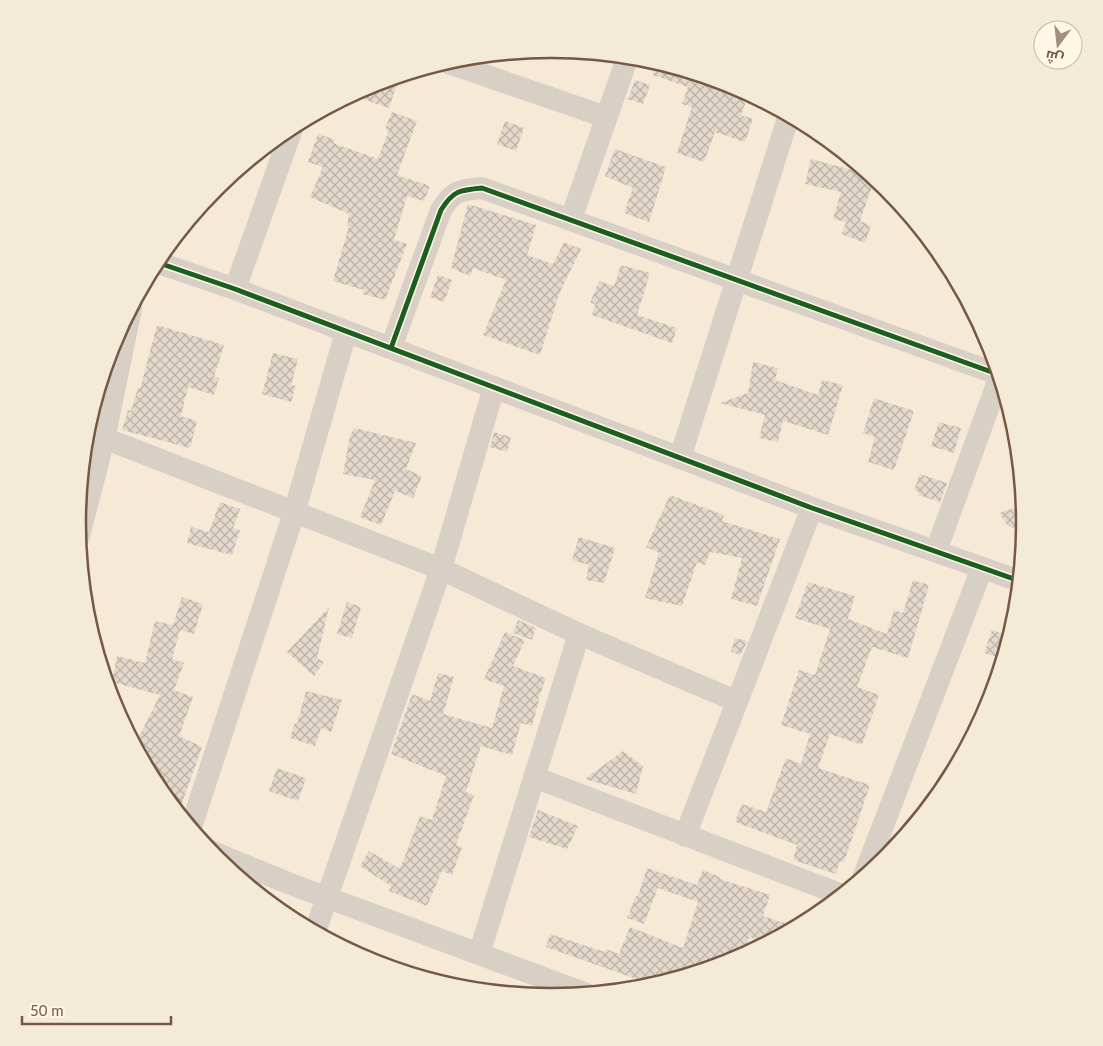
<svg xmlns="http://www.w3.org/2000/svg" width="1103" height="1046" font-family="Lato,Cairo,sans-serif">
	<defs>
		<pattern id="building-cross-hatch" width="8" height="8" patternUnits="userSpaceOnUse" patternTransform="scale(1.25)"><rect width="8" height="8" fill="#e3d8cc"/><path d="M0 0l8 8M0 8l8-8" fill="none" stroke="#bdb2a7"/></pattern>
	</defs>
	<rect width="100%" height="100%" fill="#f6f0e4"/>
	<circle fill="#f6ead6" cx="552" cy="523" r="473"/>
	<g fill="url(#building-cross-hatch)">
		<polygon points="657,62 733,85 749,93 741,115 753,119 745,142 715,132 704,162 677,153 692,107 682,104 688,87 653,75"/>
		<polygon points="400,76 389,108 351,95 370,85"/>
		<polygon points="635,80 650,85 643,104 628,99"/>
		<polygon points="392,112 417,121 397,175 430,186 424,201 407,196 394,240 407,244 385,300 363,294 364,290 333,281 349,226 347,226 349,214 310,197 323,167 308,162 318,134 335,140 333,143 378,159 389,130 385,129"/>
		<polygon points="505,121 524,128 516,151 497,144"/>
		<polygon points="615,149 666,167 649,222 624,213 633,188 605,176"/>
		<polygon points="811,159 852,170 855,161 875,178 860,221 871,226 865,243 842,234 846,222 833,219 841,192 805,184"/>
		<polygon points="468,204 536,225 527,255 553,264 564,242 581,249 559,294 540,355 483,335 506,280 473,268 470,276 451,268"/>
		<polygon points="621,265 650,273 637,315 677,328 672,343 592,315 595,304 590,303 599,281 614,286"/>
		<polygon points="438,275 452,280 444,302 430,297"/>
		<polygon points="157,325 224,345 214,377 219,378 214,395 188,387 181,416 197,421 190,448 122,430 128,410 131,411 138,388 140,389"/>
		<polygon points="273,353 298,359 291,385 296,386 291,402 262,394"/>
		<polygon points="753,362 778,368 775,380 818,395 822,380 843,385 828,435 783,421 778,442 759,438 765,415 720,403 748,393"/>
		<polygon points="874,398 914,411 894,470 868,462 875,437 863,433"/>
		<polygon points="939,422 961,428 954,453 931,446"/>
		<polygon points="354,428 416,443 406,469 422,476 413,498 395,491 381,525 360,517 375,480 343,474 350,436"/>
		<polygon points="494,432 511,437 507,452 490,447"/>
		<polygon points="920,474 947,483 940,502 918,495 919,492 914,490"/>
		<polygon points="670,495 724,515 722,521 780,539 757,606 731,599 742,558 710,552 705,565 697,562 682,606 645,598 659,553 646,547"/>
		<polygon points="220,502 240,509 233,528 240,530 232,555 187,543 191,527 209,532"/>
		<polygon points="1024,505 1025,531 1008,526 999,513"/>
		<polygon points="579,537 615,548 604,583 586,580 589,565 572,560"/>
		<polygon points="913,580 929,585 908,658 872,647 857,687 879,695 862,745 830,734 818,768 870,785 844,862 840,861 836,874 793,860 797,845 735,822 742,804 766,812 786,758 801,764 810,734 781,725 799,670 815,675 830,629 795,618 808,582 855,596 848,619 887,634 894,610 903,613"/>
		<polygon points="182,597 203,604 194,634 180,630 172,659 184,663 174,690 193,697 179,736 202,747 181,806 170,802 157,786 135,745 160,695 112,682 117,656 145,663 155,621 173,625"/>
		<polygon points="347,602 361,607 352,638 337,634"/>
		<polygon points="329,607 317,658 324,662 314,676 287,652"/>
		<polygon points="518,620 536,628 532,640 513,633"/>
		<polygon points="992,630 1010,636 1003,659 984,653"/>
		<polygon points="505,632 525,640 513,666 546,678 538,700 539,701 532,726 521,723 512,755 481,746 466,792 474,795 456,845 462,847 452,875 442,871 427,906 389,891 391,886 360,866 369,851 400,869 420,816 432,820 446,776 391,754 412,694 430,701 438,673 454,677 443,714 492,728 504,686 484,679"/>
		<polygon points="735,638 747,641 741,655 731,652"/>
		<polygon points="306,691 342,700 331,732 321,728 315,746 290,738 295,723 297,724"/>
		<polygon points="623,751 643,766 636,794 585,779"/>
		<polygon points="277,768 306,778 298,801 269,791"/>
		<polygon points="538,810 578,826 567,849 529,837"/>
		<polygon points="647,868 697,885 703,870 720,877 720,879 770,895 763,916 787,924 783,934 767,943 749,937 743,956 733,961 687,975 673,970 670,980 653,985 546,947 550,934 605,952 606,949 619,954 630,927 683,948 698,902 658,888 644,924 627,918 636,896 638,896"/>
	</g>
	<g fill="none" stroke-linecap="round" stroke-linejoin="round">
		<g stroke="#d8cfc7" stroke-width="22">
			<polyline points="446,62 606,117"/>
			<polyline points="571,219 628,56"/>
			<polyline points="156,262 235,289 812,508 1020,581"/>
			<polyline points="235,289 293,126"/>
			<path d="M 391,348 L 441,210 C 453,191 459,190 482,188 L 1000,375"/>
			<polyline points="86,431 441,569 579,634 736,701"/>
			<polyline points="680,458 789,115"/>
			<polyline points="79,536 104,439 131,309"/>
			<polyline points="936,551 1000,376"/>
			<polyline points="534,777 842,895"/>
			<polyline points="191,827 294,513 346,332"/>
			<polyline points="685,836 812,508"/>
			<polyline points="210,851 288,883 587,994"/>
			<polyline points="863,878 982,568"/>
			<polyline points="315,932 441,569 494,387"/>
			<polyline points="479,954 579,634"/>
		</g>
		<g stroke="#fff7e5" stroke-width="8">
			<g id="cycleway">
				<polyline points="156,262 235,289 812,508 1020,581"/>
				<path d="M 391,348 L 441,210 C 453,191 459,190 482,188 L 1000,375"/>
			</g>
		</g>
		<use href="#cycleway" stroke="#1b5e20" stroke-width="5"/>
	</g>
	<path d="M0 0H1103V1046H0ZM86 523a465 465 0 1 1 930 0a465 465 0 1 1-930 0Z" fill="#f4ead8" fill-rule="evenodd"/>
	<path fill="none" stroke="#755944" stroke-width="2.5" d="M86 523a465 465 0 1 1 930 0a465 465 0 1 1-930 0Z"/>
	<g transform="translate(1058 45) rotate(195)"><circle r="24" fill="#fff7e5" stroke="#c8b8a5"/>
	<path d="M0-4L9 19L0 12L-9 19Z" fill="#a28e7c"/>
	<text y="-8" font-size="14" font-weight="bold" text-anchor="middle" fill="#755944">ش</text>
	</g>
	<path d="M22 1016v8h149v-8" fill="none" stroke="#755944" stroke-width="2.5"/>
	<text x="30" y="1016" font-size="15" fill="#755944" stroke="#fff7e5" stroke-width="4" paint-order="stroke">50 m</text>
</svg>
